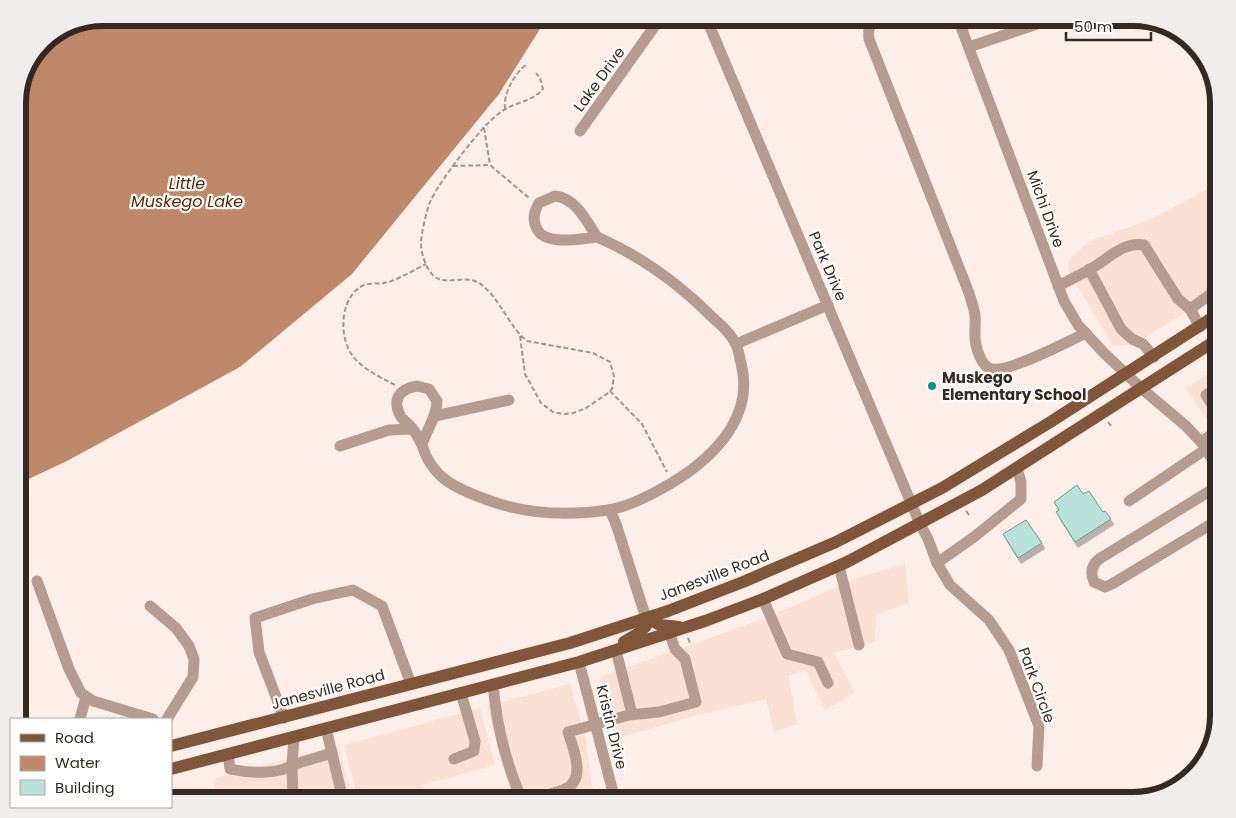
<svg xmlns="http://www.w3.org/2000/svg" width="1236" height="818" font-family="Poppins,sans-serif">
	<defs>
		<filter id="shadow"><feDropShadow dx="3" dy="5.5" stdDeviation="0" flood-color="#0004"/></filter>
	</defs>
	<rect width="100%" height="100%" fill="#fdefe8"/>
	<g fill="#fae1d3">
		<polygon points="1218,183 1218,292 1133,345 1113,346 1068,270 1069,259 1090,241 1152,219"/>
		<polygon points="1218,367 1218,437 1186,388"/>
		<polygon points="905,564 909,603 876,615 875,642 834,653 855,693 825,710 805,669 789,676 797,724 774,732 766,699 701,714 615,739 600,677 760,620 860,577"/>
		<polygon points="570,684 585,734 594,800 516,800 509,787 487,706"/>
		<polygon points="480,708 495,765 423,785 427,800 358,800 344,745"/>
		<polygon points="338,746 353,800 214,800 215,778"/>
	</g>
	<polygon fill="#be896a" points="545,21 499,94 352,274 240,367 67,461 18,484 18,98 43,42 70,24"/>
	<g fill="#b9e3da" stroke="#6d958c" filter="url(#shadow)">
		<polygon points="1077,485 1083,494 1089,491 1103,512 1105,511 1111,519 1075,542 1056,512 1059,510 1054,502"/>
		<polygon points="1026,520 1042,543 1018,558 1003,534"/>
	</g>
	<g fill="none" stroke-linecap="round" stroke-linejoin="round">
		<g stroke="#a2958d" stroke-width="2" stroke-dasharray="5 2.5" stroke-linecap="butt">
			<path d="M 505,109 C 503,94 514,74 526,65"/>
			<polyline points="484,128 490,165"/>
			<polyline points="453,166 490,165 529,198"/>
			<path d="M 520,336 L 525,374 L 541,403 L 553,412 L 563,414 L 573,413 L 586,408 L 608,393 L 612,389 L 614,376 L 610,362 L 593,353 L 527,341 C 509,327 501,300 482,285 C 468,273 447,286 435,277 C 426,270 421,253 421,243 C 421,234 427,209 430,202 C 441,179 469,144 486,125 C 492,119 500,112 507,108 C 519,102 534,100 543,89 L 540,78 L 536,73"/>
			<path d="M 395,385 C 382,378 367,371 356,360 C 338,342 338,297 364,285 C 370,283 378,284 384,283 C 398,280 412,271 426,264"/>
			<polyline points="610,391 642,424 667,472"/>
			<polyline points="1108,422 1112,427"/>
			<polyline points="966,511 969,515"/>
			<polyline points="688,638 690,643"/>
		</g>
		<g stroke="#b59c8e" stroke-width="11">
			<path d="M 876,19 C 869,24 868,30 869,39 L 969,293 C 971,300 974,308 975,315 C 976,327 973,338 977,349 C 979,356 983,365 989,368 C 1004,376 1068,341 1086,333"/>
			<polyline points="958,19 1064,301 1078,325 1104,353 1141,388 1186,426 1201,442 1218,468"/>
			<polyline points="707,20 920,524 928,539 937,563 950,585 989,620 1009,650 1039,726 1037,766"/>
			<polyline points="969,47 1055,18"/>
			<polyline points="580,131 659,20"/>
			<path d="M 555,196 C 576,198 587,222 597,237 C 581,239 545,246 537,229 C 532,219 534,212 539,203 Z"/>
			<polyline points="1089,269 1121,329 1132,339 1143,344 1154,357"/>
			<path d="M 1058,286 C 1071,279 1085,273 1097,265 C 1112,255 1125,242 1144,245 L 1178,299 L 1190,309 L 1200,327"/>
			<polyline points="1190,309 1218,289"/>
			<polyline points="736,344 828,305"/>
			<path d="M 417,386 L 429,389 L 437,401 C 437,417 426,430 422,445 C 419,439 416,433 412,428 C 409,424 404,421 401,417 C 391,399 400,389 417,386 Z"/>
			<polyline points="1218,387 1206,395 1218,414"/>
			<polyline points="435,416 509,400"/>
			<polyline points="1201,442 1218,430"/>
			<path d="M 422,445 C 432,478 455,488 485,499 C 524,514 567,516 608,510 C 626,507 645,498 661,489 C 707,464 756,421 741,363 C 739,357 739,350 736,345 C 731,333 720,324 711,316 C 678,283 641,256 597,237"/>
			<polyline points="340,446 389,430 412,429"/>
			<path d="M 1218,486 L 1099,559 C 1092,565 1090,573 1094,582 L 1105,587 L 1112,584 L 1218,520"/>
			<polyline points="1129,501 1206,449"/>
			<polyline points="610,510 616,524 646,618"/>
			<polyline points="937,563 974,537 1021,499 1021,482 1017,468"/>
			<polyline points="839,566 859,645"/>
			<polyline points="37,581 69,669 81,693 93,701 153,719"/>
			<polyline points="763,599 787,654 818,662 828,683"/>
			<polyline points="150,606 176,628 189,646 194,659 193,677 167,719"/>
			<polyline points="616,650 632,714"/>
			<polyline points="579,662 615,800"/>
			<path d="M 493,684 C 496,721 505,759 519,793 L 531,799 C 542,796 554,794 565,789 C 587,780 573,748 568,732 L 629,715 L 659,712 L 696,702 L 685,659 L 675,649 L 669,632"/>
			<polyline points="284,718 259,652 255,618 312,599 353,590 382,606 411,684"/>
			<polyline points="80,719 86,697"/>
			<polyline points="326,728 343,800"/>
			<path d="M 228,754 L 230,769 C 248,773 278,775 292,765 L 294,737"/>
			<polyline points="454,759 474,751 475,741 461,693"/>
			<polyline points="293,800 292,765 332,753"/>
		</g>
		<g stroke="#7f553c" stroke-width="12">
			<polyline points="646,618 660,625 679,627"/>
			<polyline points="624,642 639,633 646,626 646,618"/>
			<polyline points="171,746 570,643 668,611 743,582 836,542 942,488 1052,421 1218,314"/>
			<polyline points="171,769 579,662 705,621 763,599 847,562 982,490 1218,339"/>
		</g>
	</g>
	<circle fill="#049482" stroke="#fff" stroke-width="2" cx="932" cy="386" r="5"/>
	<g text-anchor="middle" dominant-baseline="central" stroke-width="4.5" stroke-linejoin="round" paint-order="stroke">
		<g font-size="15" fill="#352921" stroke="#fff">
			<text transform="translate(599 79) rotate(-54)">Lake Drive</text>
			<text transform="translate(1046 209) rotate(70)">Michi Drive</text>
			<text transform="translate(828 266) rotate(67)">Park Drive</text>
			<text transform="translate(714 575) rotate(-21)">Janesville Road</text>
			<text transform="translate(1037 685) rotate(70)">Park Circle</text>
			<text transform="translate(328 689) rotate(-15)">Janesville Road</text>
			<text transform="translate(612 727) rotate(76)">Kristin Drive</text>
		</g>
		<g font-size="15" font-weight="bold" fill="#352921" stroke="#fff" text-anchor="start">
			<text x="942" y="377">Muskego<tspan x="942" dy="17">Elementary School</tspan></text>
		</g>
		<g font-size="16" font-style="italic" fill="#582700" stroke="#fff">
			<text x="187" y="183">Little<tspan x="187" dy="18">Muskego Lake</tspan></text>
		</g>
	</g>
	<path d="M0 0H1236V818H0ZM103 26H1133A77 77 0 0 1 1210 103V715A77 77 0 0 1 1133 792H103A77 77 0 0 1 26 715V103A77 77 0 0 1 103 26Z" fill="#efeeed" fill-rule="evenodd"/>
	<path fill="none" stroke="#352921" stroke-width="6" d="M103 26H1133A77 77 0 0 1 1210 103V715A77 77 0 0 1 1133 792H103A77 77 0 0 1 26 715V103A77 77 0 0 1 103 26Z"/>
	<rect x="10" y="718" width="162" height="90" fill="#ffffff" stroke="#aea9a6"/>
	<rect x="20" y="734" width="25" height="8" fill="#7f553c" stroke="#aea9a6"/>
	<text x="55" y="743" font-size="15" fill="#352921">Road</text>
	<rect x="20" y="756" width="25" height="15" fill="#be896a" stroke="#aea9a6"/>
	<text x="55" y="768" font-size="15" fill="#352921">Water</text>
	<rect x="20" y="780" width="25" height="15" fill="#b9e3da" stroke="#aea9a6"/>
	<text x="55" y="793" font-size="15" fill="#352921">Building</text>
	<path d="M1066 32v8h85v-8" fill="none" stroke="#352921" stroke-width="2.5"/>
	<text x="1074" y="32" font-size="15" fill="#352921" stroke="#ffffff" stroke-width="4" paint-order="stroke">50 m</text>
</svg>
